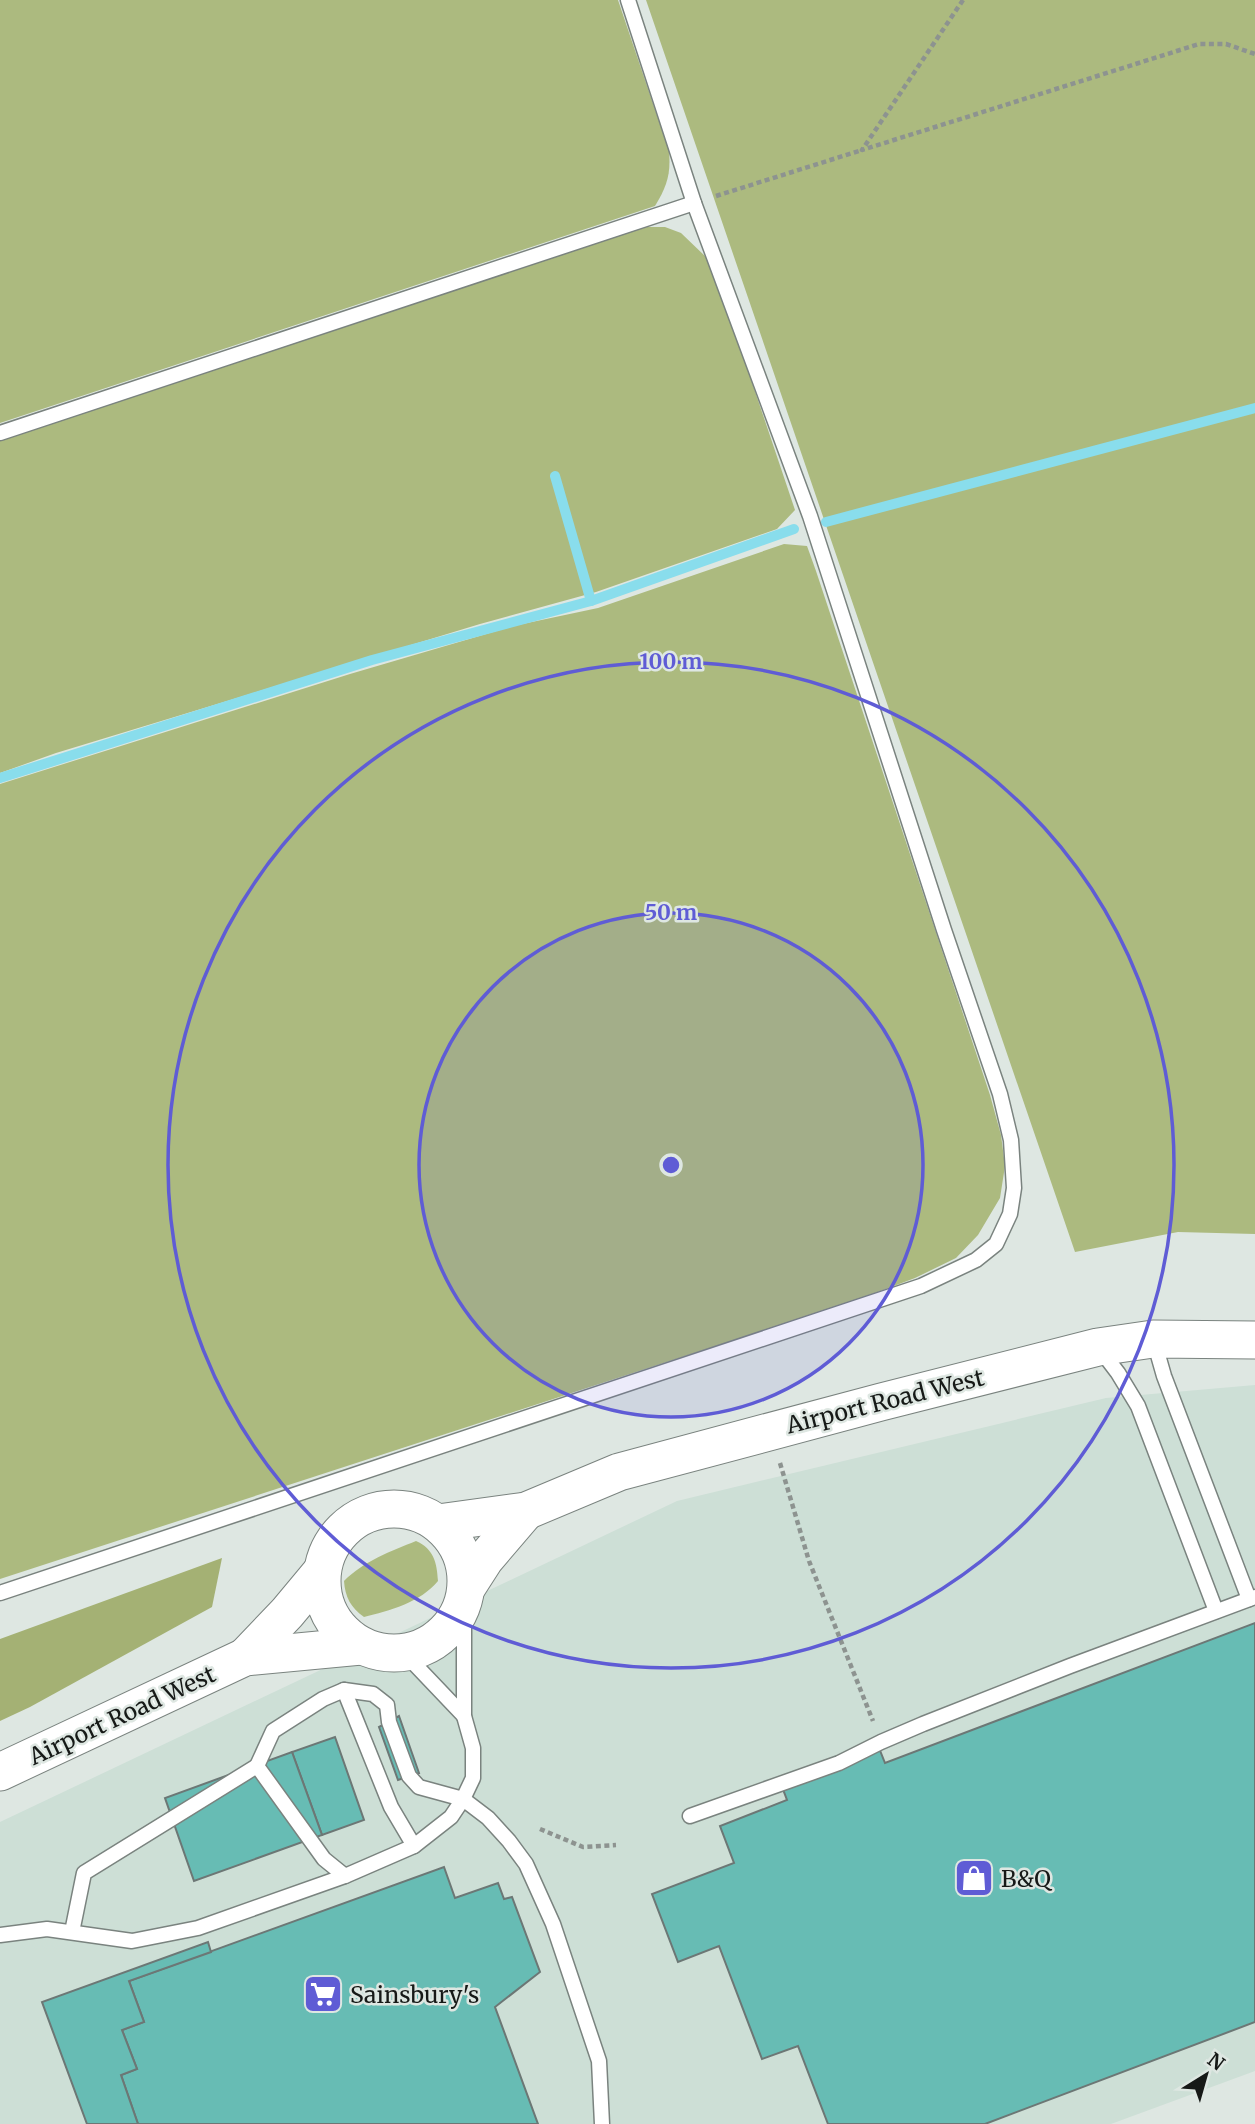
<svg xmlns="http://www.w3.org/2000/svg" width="1255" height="2124" font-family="Merriweather,serif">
	<rect width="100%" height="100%" fill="#dee7e2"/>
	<polygon fill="#cddfd6" points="1255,1385 1255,2071 1111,2124 0,2124 0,1822 677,1501 1106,1398"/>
	<g fill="#acba7f">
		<path d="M 0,0 L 618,0 L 669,151 C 671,174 667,186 655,206 L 0,423 Z"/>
		<polygon points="646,0 1255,0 1255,1234 1178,1232 1075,1252"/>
		<polygon points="647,227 665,227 681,233 706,257 725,302 795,510 777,529 596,592 480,624 56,753 0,773 0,438 292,340"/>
		<polygon points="784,544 807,546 816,571 990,1095 1001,1135 1005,1166 1000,1198 978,1235 956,1258 915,1278 854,1301 0,1579 0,784 350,674 513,626 598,608"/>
		<path d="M 416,1541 C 434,1549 437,1563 438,1581 C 421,1602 389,1611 364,1617 C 351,1608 345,1597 344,1581 C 364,1561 391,1551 416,1541 Z"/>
	</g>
	<polygon fill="#a4b174" points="222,1558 212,1607 30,1707 0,1721 0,1639"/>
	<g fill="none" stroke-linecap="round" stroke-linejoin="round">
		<g stroke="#89ddec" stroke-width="10">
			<polyline points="826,522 1255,408"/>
			<polyline points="591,601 794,529"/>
			<polyline points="0,778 372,660 591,601 555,476"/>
		</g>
	</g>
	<g fill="#67bcb4" stroke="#6c7775" stroke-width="2">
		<polygon points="1255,1623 1255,2022 985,2124 828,2124 798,2046 762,2059 719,1946 678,1962 652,1894 734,1863 720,1826 787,1800 781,1784 879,1748 885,1763"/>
		<polygon points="399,1716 419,1773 398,1780 379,1727"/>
		<polygon points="335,1737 364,1820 322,1835 292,1752"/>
		<polygon points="292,1752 322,1835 194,1881 165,1798"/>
		<polygon points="444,1867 455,1898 498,1883 504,1899 512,1897 540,1972 495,2007 538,2124 138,2124 121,2075 137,2069 122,2030 144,2022 129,1981"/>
		<polygon points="208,1942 211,1952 129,1981 144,2022 122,2030 137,2069 121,2075 138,2124 87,2124 42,2002"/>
	</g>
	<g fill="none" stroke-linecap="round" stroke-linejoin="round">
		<g stroke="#7a837f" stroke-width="17">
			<g id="service">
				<polyline points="0,433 694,203 628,0"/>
				<polyline points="1154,1341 1164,1376 1249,1599"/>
				<polyline points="1099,1348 1118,1373 1138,1406 1216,1611"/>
				<polyline points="0,1593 921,1286 976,1260 996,1244 1010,1214 1014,1188 1011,1140 1000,1094 944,930 810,516 694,203"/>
				<polyline points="404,1653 464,1716"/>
				<polyline points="344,1690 391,1807 414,1846"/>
				<polyline points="257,1766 273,1731 323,1699 344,1690 373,1694 387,1705 389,1722 409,1776 419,1787 463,1799 488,1818 509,1841 526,1864 553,1924 599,2061 602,2124"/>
				<polyline points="690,1816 839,1763 881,1742 923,1724 1070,1666 1255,1597"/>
				<polyline points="72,1932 84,1873 257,1766 324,1859 345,1876"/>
				<polyline points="0,1935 47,1929 132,1941 198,1928 345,1876 414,1846 451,1817 463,1799 473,1778 473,1748 464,1716 464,1602"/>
			</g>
		</g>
		<g stroke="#7a837f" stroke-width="39">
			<g id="tertiary">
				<circle cx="394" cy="1581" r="72"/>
				<polyline points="438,1523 526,1511 619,1472 881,1402 1098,1347 1153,1339 1255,1340"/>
				<polyline points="467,1587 485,1559 526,1511"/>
				<polyline points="245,1657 287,1613 322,1571"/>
				<polyline points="0,1772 245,1657 361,1646"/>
			</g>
		</g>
		<g stroke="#8d9390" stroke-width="4.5" stroke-dasharray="5 3.5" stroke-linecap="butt">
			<polyline points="963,0 862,150 1199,44 1226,44 1255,54"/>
			<polyline points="716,196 862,150"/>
			<polyline points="780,1463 809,1561 873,1721"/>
			<polyline points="540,1829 583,1847 616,1845"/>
		</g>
		<use href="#service" stroke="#fff" stroke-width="14"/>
		<use href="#tertiary" stroke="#fff" stroke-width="37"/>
	</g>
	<circle cx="671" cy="1165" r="252" fill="#5f5cd5" fill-opacity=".12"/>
	<g fill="none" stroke="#5f5cd5" stroke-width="3.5">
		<circle cx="671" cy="1165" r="252"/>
		<circle cx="671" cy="1165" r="503"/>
	</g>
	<defs>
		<g id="shop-square" transform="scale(2.0125)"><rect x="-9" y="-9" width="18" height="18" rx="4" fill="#5f5cd5" stroke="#dee7e2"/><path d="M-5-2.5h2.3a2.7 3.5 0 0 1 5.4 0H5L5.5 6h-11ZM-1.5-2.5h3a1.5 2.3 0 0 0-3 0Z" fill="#fff"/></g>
		<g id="supermarket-square" transform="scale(2.0125)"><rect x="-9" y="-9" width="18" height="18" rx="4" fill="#5f5cd5" stroke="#dee7e2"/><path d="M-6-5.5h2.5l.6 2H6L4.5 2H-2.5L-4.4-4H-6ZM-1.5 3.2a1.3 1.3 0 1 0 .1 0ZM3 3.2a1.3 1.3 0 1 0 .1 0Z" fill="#fff"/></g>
	</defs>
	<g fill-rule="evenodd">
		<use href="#shop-square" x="974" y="1878"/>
		<use href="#supermarket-square" x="323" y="1994"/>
	</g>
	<g text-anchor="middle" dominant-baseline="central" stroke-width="5" stroke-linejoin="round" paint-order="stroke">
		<g font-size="23" fill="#161917" stroke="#dee7e2">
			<text transform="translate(885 1401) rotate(-14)">Airport Road West</text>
			<text transform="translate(122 1715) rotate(-25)">Airport Road West</text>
		</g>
		<g font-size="23" fill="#161917" stroke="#dee7e2" text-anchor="start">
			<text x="1001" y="1878">B&amp;Q</text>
			<text x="350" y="1994">Sainsbury's</text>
		</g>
	</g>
	<circle cx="671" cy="1165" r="10" fill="#5f5cd5" stroke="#dee7e2" stroke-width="3.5"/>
	<g font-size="21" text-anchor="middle" font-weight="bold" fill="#5f5cd5" stroke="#dee7e2" stroke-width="5" stroke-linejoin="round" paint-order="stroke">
		<text x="671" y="669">100 m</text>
		<text x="671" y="920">50 m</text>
	</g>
	<g transform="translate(1206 2075) rotate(37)" stroke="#dee7e2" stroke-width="5" paint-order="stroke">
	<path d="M0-5L12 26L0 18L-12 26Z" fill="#161917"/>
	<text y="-10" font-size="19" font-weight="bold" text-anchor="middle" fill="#161917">N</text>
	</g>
</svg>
